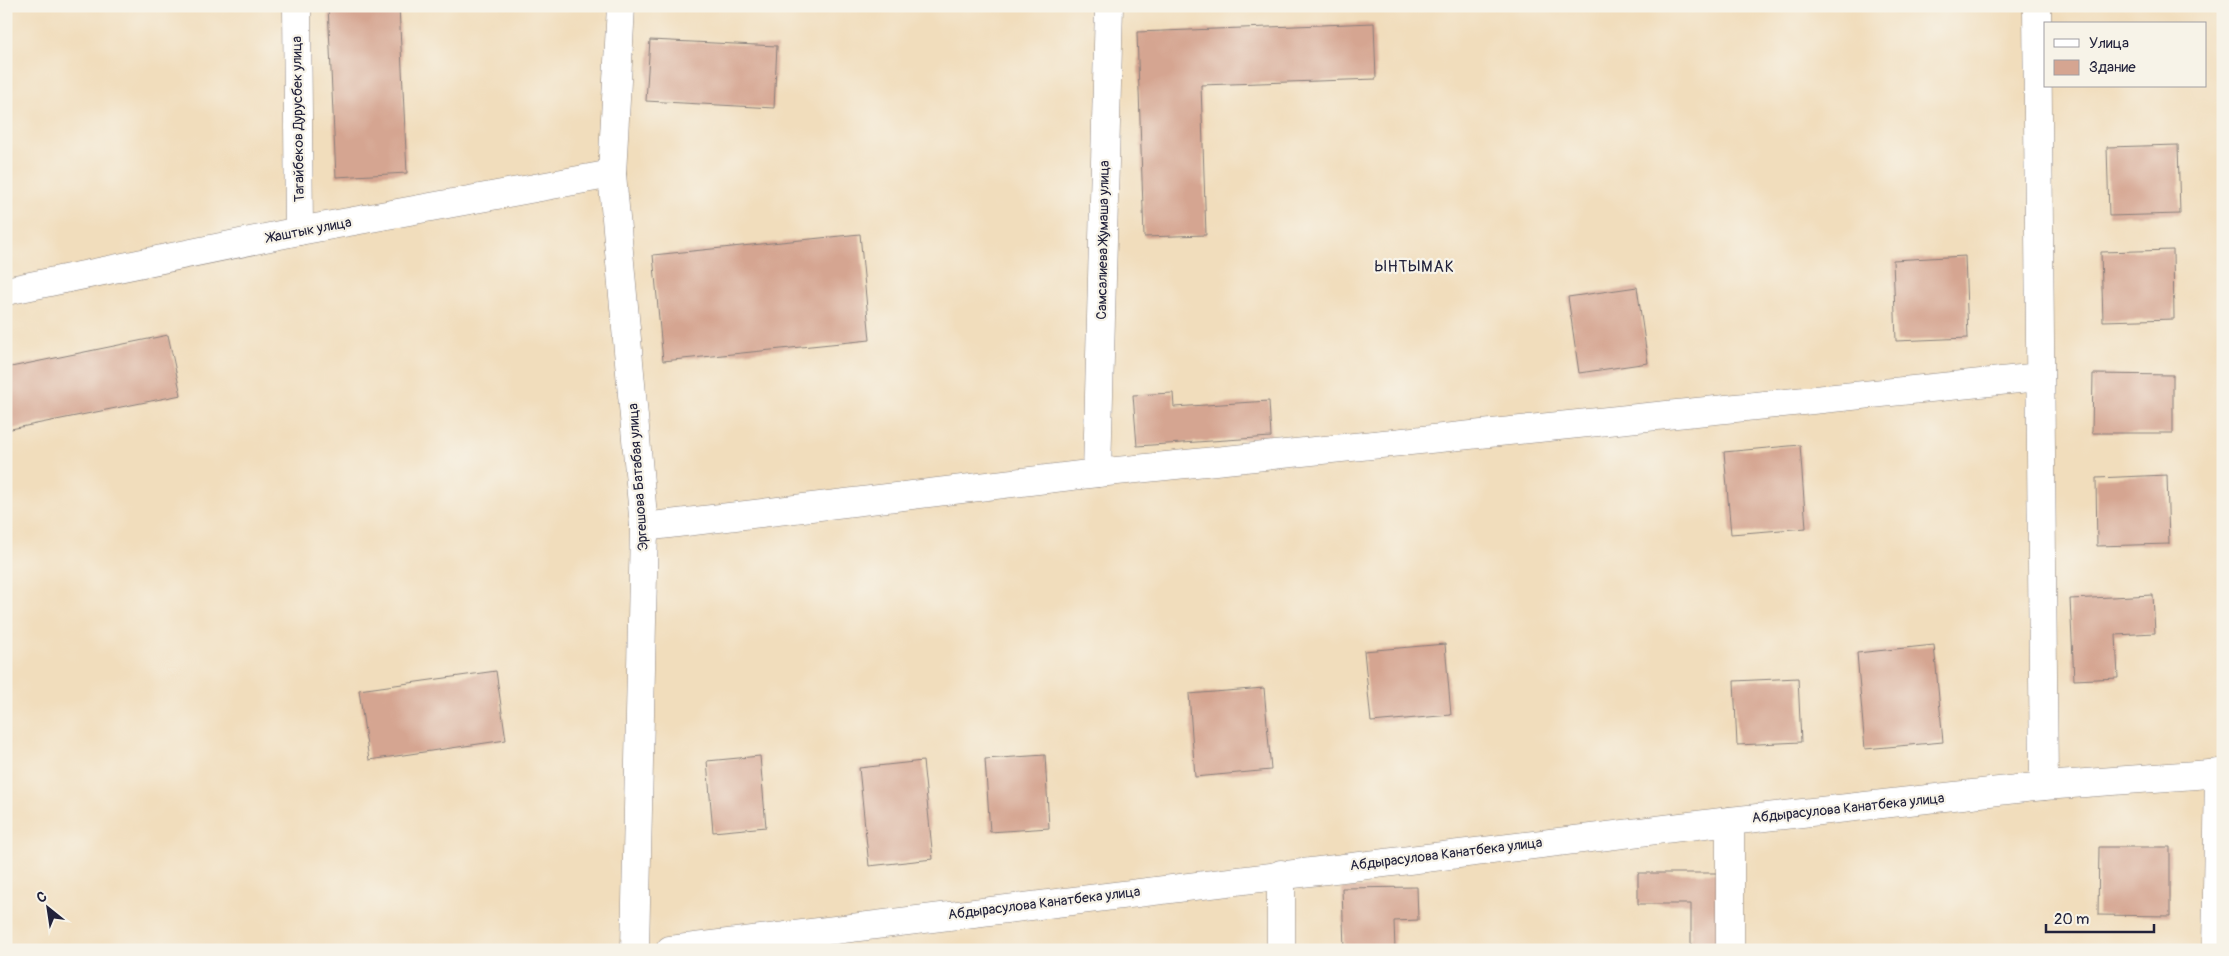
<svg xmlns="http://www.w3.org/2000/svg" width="2229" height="956" font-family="Pangolin,sans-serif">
	<rect width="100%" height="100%" fill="#f7f3e8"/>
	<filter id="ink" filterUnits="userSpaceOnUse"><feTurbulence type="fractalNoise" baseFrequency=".02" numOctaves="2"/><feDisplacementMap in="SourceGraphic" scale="10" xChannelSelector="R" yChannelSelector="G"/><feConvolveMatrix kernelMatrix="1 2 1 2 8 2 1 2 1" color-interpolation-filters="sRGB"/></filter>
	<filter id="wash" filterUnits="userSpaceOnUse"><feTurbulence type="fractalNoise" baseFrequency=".0096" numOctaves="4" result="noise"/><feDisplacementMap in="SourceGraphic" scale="20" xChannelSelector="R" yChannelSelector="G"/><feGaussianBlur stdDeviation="1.12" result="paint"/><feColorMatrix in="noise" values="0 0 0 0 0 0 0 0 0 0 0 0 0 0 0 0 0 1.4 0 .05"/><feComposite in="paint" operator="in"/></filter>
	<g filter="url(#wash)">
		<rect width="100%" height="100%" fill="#f1ddbc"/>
		<g id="blocks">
			<g fill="#d5a591">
				<polygon points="328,6 399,6 407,173 336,177"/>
				<polygon points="1374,23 1376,79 1201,85 1206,235 1144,237 1137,32"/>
				<polygon points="650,40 777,46 774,108 646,101"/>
				<polygon points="2178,145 2180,214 2109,216 2107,147"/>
				<polygon points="860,234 870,340 663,361 653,255"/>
				<polygon points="2173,250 2174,319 2103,321 2101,252"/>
				<polygon points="1965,256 1968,338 1896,341 1893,260"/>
				<polygon points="1637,287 1648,363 1579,373 1568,297"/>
				<polygon points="168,335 181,395 6,430 6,368"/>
				<polygon points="2093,374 2173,375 2173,433 2092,433"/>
				<polygon points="1173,393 1174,407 1269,401 1271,437 1137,446 1133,395"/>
				<polygon points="1800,445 1806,528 1731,534 1724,452"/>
				<polygon points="2167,475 2169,544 2097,546 2096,478"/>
				<polygon points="2153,595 2155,633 2116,635 2118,678 2074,680 2070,599"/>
				<polygon points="1445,644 1451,715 1371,722 1364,651"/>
				<polygon points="1934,645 1943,742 1865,749 1857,653"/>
				<polygon points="496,671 506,740 369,760 359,690"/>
				<polygon points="1798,678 1801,742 1737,745 1734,681"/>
				<polygon points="1264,688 1271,770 1195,777 1189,694"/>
				<polygon points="1045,755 1049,828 990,832 985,759"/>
				<polygon points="760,756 766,827 713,832 707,761"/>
				<polygon points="923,761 933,859 869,866 859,768"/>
				<polygon points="2099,847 2170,847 2170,916 2098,915"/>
				<polygon points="1638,873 1719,873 1720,950 1691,950 1691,904 1638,904"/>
				<polygon points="1417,887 1418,920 1394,921 1395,950 1344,950 1342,888"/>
			</g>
		</g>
	</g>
	<g filter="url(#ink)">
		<use href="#blocks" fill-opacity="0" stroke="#8a807c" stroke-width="1"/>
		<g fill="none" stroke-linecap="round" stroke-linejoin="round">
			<g stroke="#8a807c" stroke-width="29">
				<g id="minor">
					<polyline points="297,6 299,231"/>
					<polyline points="621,6 612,174 644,527 635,950"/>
					<polyline points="2037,6 2044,786"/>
					<polyline points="6,291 299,231 612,174"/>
					<polyline points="1097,473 1109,6"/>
					<polyline points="644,527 1097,473 2040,377"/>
					<polyline points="670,950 1730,821 2044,786 2223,773"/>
					<polyline points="1281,950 1281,874"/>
					<polyline points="1730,950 1730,821"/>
					<polyline points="2216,950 2219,773"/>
				</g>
			</g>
			<use href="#minor" stroke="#fff" stroke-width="28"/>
		</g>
	</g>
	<g text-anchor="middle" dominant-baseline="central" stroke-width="4.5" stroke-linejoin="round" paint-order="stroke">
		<g font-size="14" fill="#22223b" stroke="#f7f3e8">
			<text transform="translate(298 119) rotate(-91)">Тагайбеков Дурусбек улица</text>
			<text transform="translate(309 230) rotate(-11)">Жаштык улица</text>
			<text transform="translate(1103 240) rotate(-89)">Самсалиева Жумаша улица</text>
			<text transform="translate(638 477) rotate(-94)">Эргешова Батабая улица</text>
			<text transform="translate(1848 808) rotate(-6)">Абдырасулова Канатбека улица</text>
			<text transform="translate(1446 854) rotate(-7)">Абдырасулова Канатбека улица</text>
			<text transform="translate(1044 903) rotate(-7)">Абдырасулова Канатбека улица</text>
		</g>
		<g font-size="16" letter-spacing="1" fill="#22223b" stroke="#f7f3e8">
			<text x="1415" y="267">ЫНТЫМАК</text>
		</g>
	</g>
	<rect width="2229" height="956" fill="none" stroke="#f7f3e8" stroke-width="25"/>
	<rect x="2044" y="22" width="162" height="65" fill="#f7f3e8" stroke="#a29fa3"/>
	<rect x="2054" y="39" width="25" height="8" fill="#ffffff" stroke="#a29fa3"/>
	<text x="2089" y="48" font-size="15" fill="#22223b">Улица</text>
	<rect x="2054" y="60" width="25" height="15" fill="#d5a591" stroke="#a29fa3"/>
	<text x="2089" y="72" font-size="15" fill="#22223b">Здание</text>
	<g transform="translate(48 908) rotate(330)" stroke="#f7f3e8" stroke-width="4" paint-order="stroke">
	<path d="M0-4L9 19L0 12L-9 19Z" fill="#22223b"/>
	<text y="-8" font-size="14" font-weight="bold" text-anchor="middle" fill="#22223b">С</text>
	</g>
	<path d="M2046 924v8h108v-8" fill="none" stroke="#22223b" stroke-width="2.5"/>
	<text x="2054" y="924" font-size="15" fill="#22223b" stroke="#f7f3e8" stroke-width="4" paint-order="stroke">20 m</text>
</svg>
